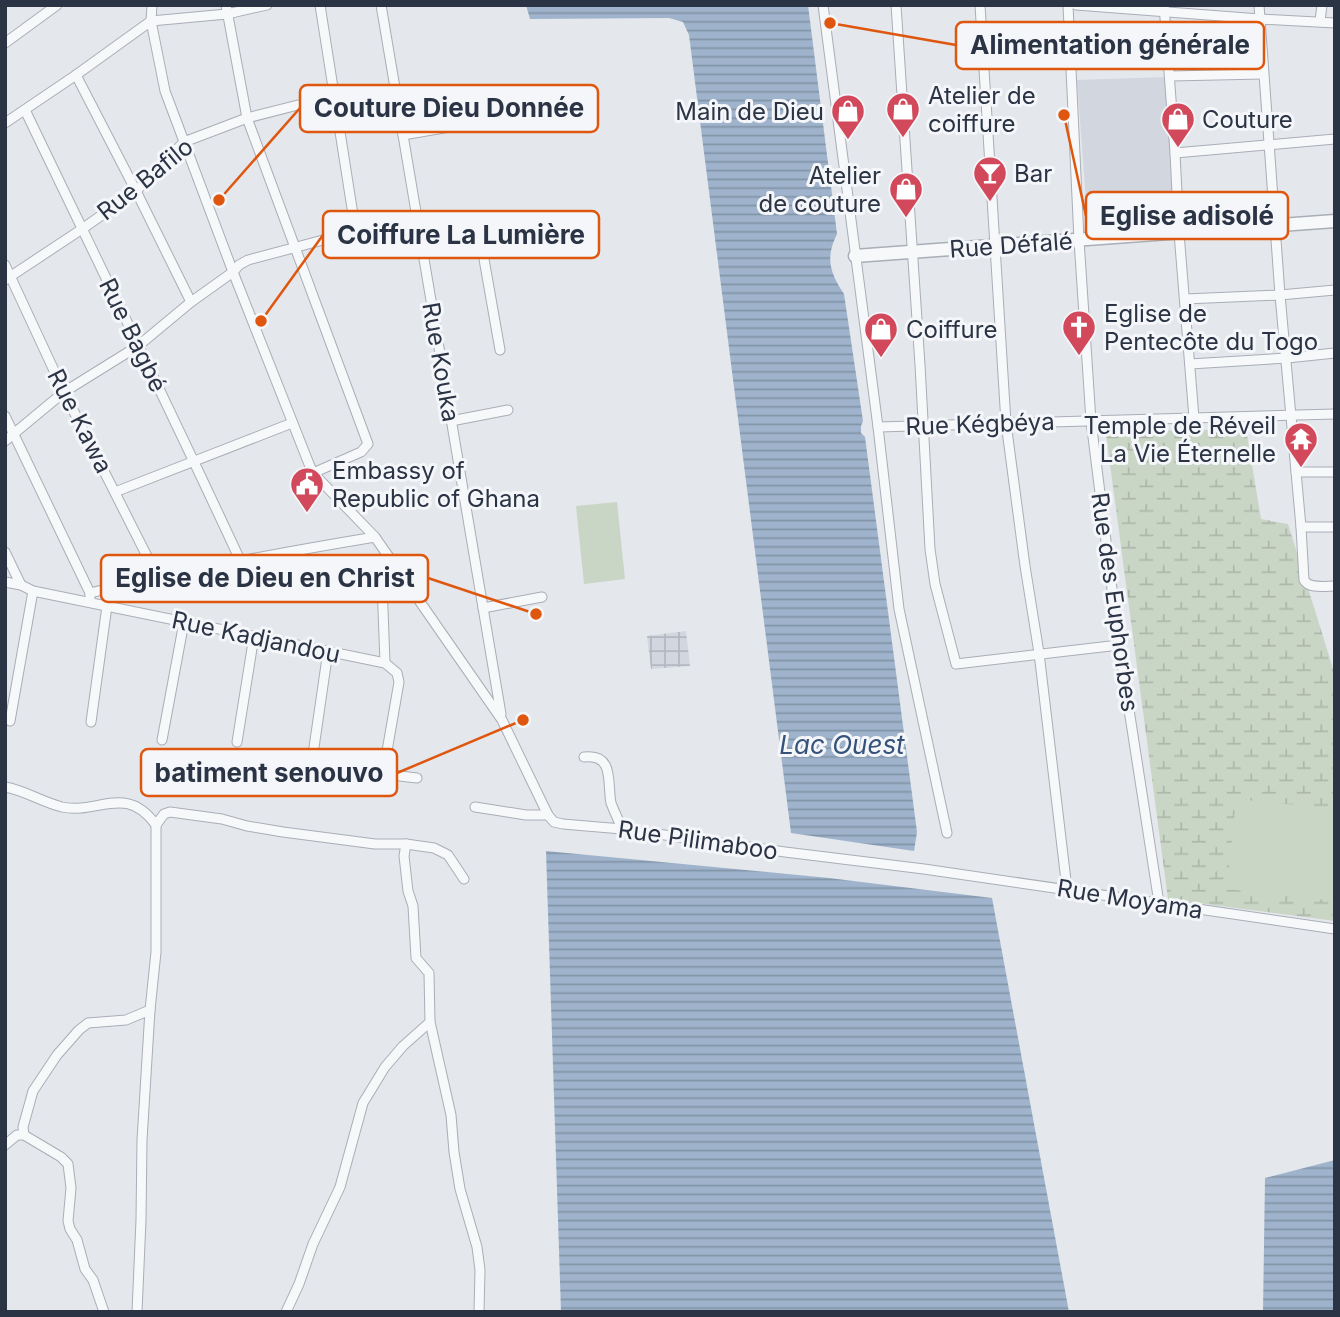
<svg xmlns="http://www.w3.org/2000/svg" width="1340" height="1317" font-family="Inter,sans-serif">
	<defs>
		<pattern id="industrial-grid" width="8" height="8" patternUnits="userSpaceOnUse" patternTransform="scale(1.75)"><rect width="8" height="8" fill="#d2d6de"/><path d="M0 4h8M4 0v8" fill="none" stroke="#b4b8c0"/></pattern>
		<pattern id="wetland-marsh" width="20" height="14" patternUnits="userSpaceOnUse" patternTransform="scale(1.75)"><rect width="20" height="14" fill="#c9d6c5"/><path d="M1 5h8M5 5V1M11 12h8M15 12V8" fill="none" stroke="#adb8ab"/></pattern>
		<pattern id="water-rules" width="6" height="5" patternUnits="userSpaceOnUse" patternTransform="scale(1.75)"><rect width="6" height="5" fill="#9fb4cc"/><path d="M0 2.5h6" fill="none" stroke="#8293a7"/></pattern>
	</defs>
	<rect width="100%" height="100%" fill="#e4e7ec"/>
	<polygon fill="#d2d6de" points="1168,77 1174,223 1094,231 1088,227 1077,80"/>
	<polygon fill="url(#industrial-grid)" points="686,631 690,666 651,669 647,636"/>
	<polygon fill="url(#wetland-marsh)" points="1246,429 1261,519 1288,524 1335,675 1335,921 1168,899 1106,434 1141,431"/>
	<g fill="#c9d6c5">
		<polygon points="617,502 625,579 584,584 576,506"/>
		<polygon points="1236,799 1335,809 1335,901 1227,889"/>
	</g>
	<g fill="url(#water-rules)">
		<path d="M 526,5 L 808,5 L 837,234 C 825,258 830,273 844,294 L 863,421 L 861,426 L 861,433 L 865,437 L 917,832 L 914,851 L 791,833 L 689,35 L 683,22 L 669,18 L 530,19 Z"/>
		<polygon points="546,851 829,878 992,898 1069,1312 561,1312"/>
		<polygon points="1335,1160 1335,1312 1263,1312 1265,1178"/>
	</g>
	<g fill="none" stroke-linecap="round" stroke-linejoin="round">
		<g stroke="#a9aeb7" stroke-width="11">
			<g id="minor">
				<polyline points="152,5 151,21 165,91 233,272 309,464 313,473 375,537 502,720 548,815"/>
				<polyline points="226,5 247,118 368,444 361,452 313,473"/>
				<polyline points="320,5 357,240 360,242 420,236 478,225 500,350"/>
				<polyline points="381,5 501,714"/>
				<polyline points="823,5 878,427 899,609 947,833"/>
				<polyline points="896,5 920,365 930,549 935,584 956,664 1119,645"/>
				<polyline points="980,5 1006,423 1025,566 1039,653 1067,889"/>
				<polyline points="1068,5 1079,240 1091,421 1119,645 1159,903"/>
				<polyline points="1076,5 1260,19 1335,23"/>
				<polyline points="1164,5 1175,153 1179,233 1194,418"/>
				<path d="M 1259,5 L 1280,295 L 1301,527 L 1304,580 C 1309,589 1325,586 1335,586"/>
				<polyline points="1320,21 1322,5"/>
				<polyline points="5,43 57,5"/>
				<polyline points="76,75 136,191 191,302"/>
				<polyline points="1170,76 1263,74"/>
				<path d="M 25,110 C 97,260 170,409 240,560"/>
				<polyline points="5,123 76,75 151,21 227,14 267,5"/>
				<polyline points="403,135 461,125"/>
				<polyline points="1175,153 1335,139"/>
				<polyline points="5,265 64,392 157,576"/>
				<polyline points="5,280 82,229 136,191 184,142 247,118 298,105"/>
				<polyline points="1185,299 1280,295 1335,290"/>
				<polyline points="1190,364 1287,358 1335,353"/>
				<polyline points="5,416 90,593 90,598"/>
				<polyline points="451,421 508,410"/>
				<polyline points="878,427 1335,414"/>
				<polyline points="5,441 64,392 138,346 191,302 233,272 239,265 248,260 323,240"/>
				<polyline points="1296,472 1335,472"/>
				<polyline points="115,492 292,423"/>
				<polyline points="1301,527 1335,527"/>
				<polyline points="5,552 21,585"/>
				<polyline points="5,582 21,585 33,591 385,663 397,673 399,682 383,774 417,778"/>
				<path d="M 90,593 C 184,570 279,553 375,537"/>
				<polyline points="483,608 542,597"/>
				<polyline points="385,663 382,583 383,575 389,557"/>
				<polyline points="10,721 33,591"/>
				<polyline points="91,722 107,606"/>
				<polyline points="162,740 184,622"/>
				<polyline points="237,742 254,636"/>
				<path d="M 584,757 C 615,753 607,784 611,803 C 614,811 619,821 622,829"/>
				<polyline points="311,768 328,651"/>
				<path d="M 5,787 C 24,790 42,802 62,807 C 98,815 126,783 156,825 L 164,814 L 170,812 L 222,819 L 247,826 L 283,832 L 375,844 L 406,844 L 434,848 L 448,855 L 464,879"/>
				<polyline points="475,807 526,815 548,815 554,822 563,824 622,829 785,852 924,869 1335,929"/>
				<polyline points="430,1022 451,1115 454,1152 460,1189 477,1247 480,1270 479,1312"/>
				<polyline points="5,1145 17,1135 24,1135"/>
				<polyline points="104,1312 93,1280 85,1269 77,1240 70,1229 68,1221 71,1188 68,1164 61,1157 24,1135 23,1127 33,1091 57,1055 79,1030 88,1023 126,1020 150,1010"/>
				<polyline points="137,1312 141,1220 142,1140 150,1010 156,952 156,825"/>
				<polyline points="286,1312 299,1284 313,1244 340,1187 363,1103 385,1067 403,1046 430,1022 429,973 416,958 413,906 408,891 404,856 406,844"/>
			</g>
		</g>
		<g stroke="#a9aeb7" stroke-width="15">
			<polyline id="tertiary" points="855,256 1335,221"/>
		</g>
		<use href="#minor" stroke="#f7f8fa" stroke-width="9"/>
		<use href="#tertiary" stroke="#f7f8fa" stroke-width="12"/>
	</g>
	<defs>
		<g id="shop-pin" transform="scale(1.75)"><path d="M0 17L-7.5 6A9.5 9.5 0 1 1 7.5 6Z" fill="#d1495b" stroke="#f4f6f9"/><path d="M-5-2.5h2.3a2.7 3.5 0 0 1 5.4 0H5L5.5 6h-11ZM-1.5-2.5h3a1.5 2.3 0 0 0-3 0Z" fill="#fff"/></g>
		<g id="bar-pin" transform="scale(1.75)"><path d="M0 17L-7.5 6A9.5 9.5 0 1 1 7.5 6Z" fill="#d1495b" stroke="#f4f6f9"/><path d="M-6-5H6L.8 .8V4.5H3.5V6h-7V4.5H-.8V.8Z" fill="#fff"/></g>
		<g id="church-pin" transform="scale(1.75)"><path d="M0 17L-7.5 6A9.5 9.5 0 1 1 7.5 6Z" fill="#d1495b" stroke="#f4f6f9"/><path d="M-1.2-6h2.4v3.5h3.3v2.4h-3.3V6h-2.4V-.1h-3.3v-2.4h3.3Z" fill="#fff"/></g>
		<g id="temple-pin" transform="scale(1.75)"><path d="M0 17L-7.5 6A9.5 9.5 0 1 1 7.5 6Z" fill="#d1495b" stroke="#f4f6f9"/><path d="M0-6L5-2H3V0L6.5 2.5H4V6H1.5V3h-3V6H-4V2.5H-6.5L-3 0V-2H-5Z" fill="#fff"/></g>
		<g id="civic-pin" transform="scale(1.75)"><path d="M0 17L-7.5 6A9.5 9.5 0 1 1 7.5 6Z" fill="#d1495b" stroke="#f4f6f9"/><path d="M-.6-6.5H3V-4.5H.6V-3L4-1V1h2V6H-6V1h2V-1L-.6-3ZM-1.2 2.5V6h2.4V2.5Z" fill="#fff"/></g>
	</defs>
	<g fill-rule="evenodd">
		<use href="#shop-pin" x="903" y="109"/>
		<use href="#shop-pin" x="848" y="111"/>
		<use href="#shop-pin" x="1178" y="119"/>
		<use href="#bar-pin" x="990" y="173"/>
		<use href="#shop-pin" x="906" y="189"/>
		<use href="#church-pin" x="1079" y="327"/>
		<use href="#shop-pin" x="881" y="329"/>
		<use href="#temple-pin" x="1301" y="439"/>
		<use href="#civic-pin" x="307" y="484"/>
	</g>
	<g text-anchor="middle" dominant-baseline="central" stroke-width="6" stroke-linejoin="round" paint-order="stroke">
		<g font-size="24" fill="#2b3445" stroke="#f4f6f9" text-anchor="start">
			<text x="928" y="95">Atelier de<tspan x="928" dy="28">coiffure</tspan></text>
			<text x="824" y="111" text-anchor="end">Main de Dieu</text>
			<text x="1202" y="119">Couture</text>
			<text x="1014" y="173">Bar</text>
			<text x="881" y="175" text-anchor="end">Atelier<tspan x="881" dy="28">de couture</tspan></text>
			<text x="1104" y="313">Eglise de<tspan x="1104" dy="28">Pentecôte du Togo</tspan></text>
			<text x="906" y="329">Coiffure</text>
			<text x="1276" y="425" text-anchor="end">Temple de Réveil<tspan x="1276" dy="28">La Vie Éternelle</tspan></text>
			<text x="332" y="470">Embassy of<tspan x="332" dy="28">Republic of Ghana</tspan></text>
		</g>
		<g font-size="24" fill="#2b3445" stroke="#f4f6f9">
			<text transform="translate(145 179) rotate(-39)">Rue Bafilo</text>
			<text transform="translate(1011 245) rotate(-4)">Rue Défalé</text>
			<text transform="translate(133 335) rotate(64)">Rue Bagbé</text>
			<text transform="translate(441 362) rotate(80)">Rue Kouka</text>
			<text transform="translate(80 421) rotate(63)">Rue Kawa</text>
			<text transform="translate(980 424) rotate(-2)">Rue Kégbéya</text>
			<text transform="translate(1115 602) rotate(82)">Rue des Euphorbes</text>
			<text transform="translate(256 637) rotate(12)">Rue Kadjandou</text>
			<text transform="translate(698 840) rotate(8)">Rue Pilimaboo</text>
			<text transform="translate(1130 899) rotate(9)">Rue Moyama</text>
		</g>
		<g font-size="26" font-style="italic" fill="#34527a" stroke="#f4f6f9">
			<text x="842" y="744">Lac Ouest</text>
		</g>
	</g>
	<path fill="none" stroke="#df570f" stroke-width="2.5" d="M830 23L956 45M219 200L300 108M1064 115L1086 216M261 321L323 235M536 614L428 578M523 720L397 773"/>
	<g fill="#df570f" stroke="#f4f6f9" stroke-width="2.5">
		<circle cx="830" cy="23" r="7"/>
		<circle cx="219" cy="200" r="7"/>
		<circle cx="1064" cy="115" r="7"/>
		<circle cx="261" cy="321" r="7"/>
		<circle cx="536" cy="614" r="7"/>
		<circle cx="523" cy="720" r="7"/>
	</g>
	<g fill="#f4f6f9" stroke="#df570f" stroke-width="2.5">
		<rect x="956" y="22" width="308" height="47" rx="7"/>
		<rect x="300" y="85" width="298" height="47" rx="7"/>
		<rect x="1086" y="192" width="202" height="47" rx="7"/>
		<rect x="323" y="211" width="276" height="47" rx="7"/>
		<rect x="101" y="555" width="327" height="47" rx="7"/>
		<rect x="141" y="749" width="256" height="47" rx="7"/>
	</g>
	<g font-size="26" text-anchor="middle" font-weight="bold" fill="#2b3445">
		<text x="1110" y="54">Alimentation générale</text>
		<text x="449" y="117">Couture Dieu Donnée</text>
		<text x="1187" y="225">Eglise adisolé</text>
		<text x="461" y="244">Coiffure La Lumière</text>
		<text x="265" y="587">Eglise de Dieu en Christ</text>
		<text x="269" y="782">batiment senouvo</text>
	</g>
	<rect width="1340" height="1317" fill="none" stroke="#2b3445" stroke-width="14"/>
</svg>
